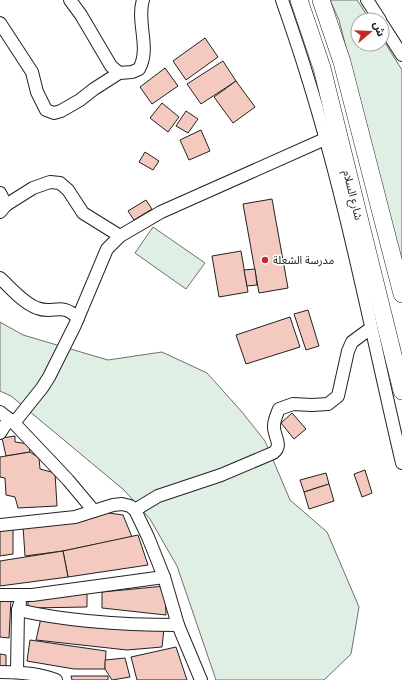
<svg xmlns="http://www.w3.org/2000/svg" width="402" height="680" font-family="'PT Serif','Noto Sans Arabic',serif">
	<rect width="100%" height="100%" fill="#fff"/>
	<g fill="#e0efe3" stroke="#6f6f6f">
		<polygon points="330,0 357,0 370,20 358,20 358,44 382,44 382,38 402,70 402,270 339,20"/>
		<polygon points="153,227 205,263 186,289 135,253"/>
		<polygon points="0,322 23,335 108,360 162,352 207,373 242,412 265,441 290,500 327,532 359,607 351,654 324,680 216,680 177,566 150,519 124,490 11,396 0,391"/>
	</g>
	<g fill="#f3c9c0" stroke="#222">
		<polygon points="205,38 218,57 186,80 173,61"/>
		<polygon points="223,61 236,81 201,104 187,84"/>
		<polygon points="165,68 178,86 152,104 140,87"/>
		<polygon points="236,81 255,107 233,123 214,97"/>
		<polygon points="162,103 179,117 168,132 150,118"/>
		<polygon points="186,111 198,119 188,133 176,126"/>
		<polygon points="201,130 210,151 189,160 180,140"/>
		<polygon points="145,152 159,161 153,170 139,162"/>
		<polygon points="272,199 288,288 259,293 243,204"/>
		<polygon points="146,200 152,209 134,220 128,211"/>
		<polygon points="241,251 248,292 219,297 212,256"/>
		<polygon points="255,269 257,285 247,286 244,270"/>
		<polygon points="308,310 319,346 306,350 294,314"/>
		<polygon points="290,317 300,347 246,364 236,335"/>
		<polygon points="292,413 306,429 294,439 281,423"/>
		<polygon points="15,436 15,442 29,444 30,452 6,456 2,438"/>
		<polygon points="30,452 39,458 40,469 55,473 57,506 18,508 15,497 6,495 5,478 0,477 0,457"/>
		<polygon points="365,470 372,493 362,497 354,474"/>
		<polygon points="326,473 329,484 304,492 300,480"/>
		<polygon points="329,484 334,501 309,509 304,492"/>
		<polygon points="109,513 123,515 132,537 63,551 25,556 23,526"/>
		<polygon points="13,525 13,554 0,556 0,527"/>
		<polygon points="138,535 148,565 68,577 63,551"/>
		<polygon points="63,551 68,577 0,586 0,561"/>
		<polygon points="165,586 166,615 102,608 102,592"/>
		<polygon points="87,591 87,607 28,608 28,597"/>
		<polygon points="0,597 11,599 9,638 0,637"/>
		<polygon points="41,618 164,629 162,647 127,650 36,640"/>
		<polygon points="30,640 106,651 105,669 74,669 27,661"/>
		<polygon points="176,647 187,680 137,680 131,657"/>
		<polygon points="0,654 6,655 6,667 0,667"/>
		<polygon points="125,658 130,677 112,680 105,669 105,660"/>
		<polygon points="71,676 108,676 108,680 72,680"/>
	</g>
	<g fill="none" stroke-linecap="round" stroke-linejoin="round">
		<g stroke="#222" stroke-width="14">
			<g id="minor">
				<path d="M 70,0 L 81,15 L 111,66 L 119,73 L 132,72 L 139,69 C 151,48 136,22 143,0"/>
				<path d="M 282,0 C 290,23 298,46 305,69 C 346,198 371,332 402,463"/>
				<polyline points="367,0 380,20"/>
				<polyline points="0,23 32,72 37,92 46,110 54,113 61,111 80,100 94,89 119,73"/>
				<polyline points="382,24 402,55"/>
				<polyline points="0,193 6,205"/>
				<polyline points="0,212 6,205 33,188 50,182 60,183 68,190 83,213 120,236"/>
				<path d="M 0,278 C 11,288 23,303 37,308 C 54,315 60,301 78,318"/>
				<polyline points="0,412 14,423 68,480 94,511"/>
				<polyline points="14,423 42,388 49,377 75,325 107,249 120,236 161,212 325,139"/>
				<polyline points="0,433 9,419"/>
				<path d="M 135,510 L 158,496 L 221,475 L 273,453 C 284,445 273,436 274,426 C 274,420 277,414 279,409 L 293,404 L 312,405 L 328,404 L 338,396 L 348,351 L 352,342 L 371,328"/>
				<polyline points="0,525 75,517 113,505 122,504 130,506 135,510 148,537 164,577 178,625 201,680"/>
				<polyline points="0,595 32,595 164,577"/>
				<path d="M 18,610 C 70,622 125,625 178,625"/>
				<path d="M 0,672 C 19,672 38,673 56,680"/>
				<polyline points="17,672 18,610 20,603"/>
			</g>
		</g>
		<g stroke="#222" stroke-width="18">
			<g id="highway">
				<polyline points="299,0 322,68 402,391"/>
				<polyline points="321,0 342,62 402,294"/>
			</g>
		</g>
		<use href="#minor" stroke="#fff" stroke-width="12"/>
		<use href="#highway" stroke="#fff" stroke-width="17"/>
	</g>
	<circle fill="#c62828" stroke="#fff" stroke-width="1.5" cx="265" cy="260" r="4"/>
	<g text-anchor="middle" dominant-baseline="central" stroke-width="3" stroke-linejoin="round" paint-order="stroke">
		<g font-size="11" fill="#222" stroke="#fff">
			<text transform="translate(353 195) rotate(76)">شارع السلام</text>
		</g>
		<g font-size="11" fill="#222" stroke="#fff" text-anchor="start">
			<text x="273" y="260">مدرسة الشعلة</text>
		</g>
	</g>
	<g transform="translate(370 32) rotate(71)"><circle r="19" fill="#ffffff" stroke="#a7a7a7"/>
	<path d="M0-3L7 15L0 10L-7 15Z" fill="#c62828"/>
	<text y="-6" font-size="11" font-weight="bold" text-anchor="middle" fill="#222222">ش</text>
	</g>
</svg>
